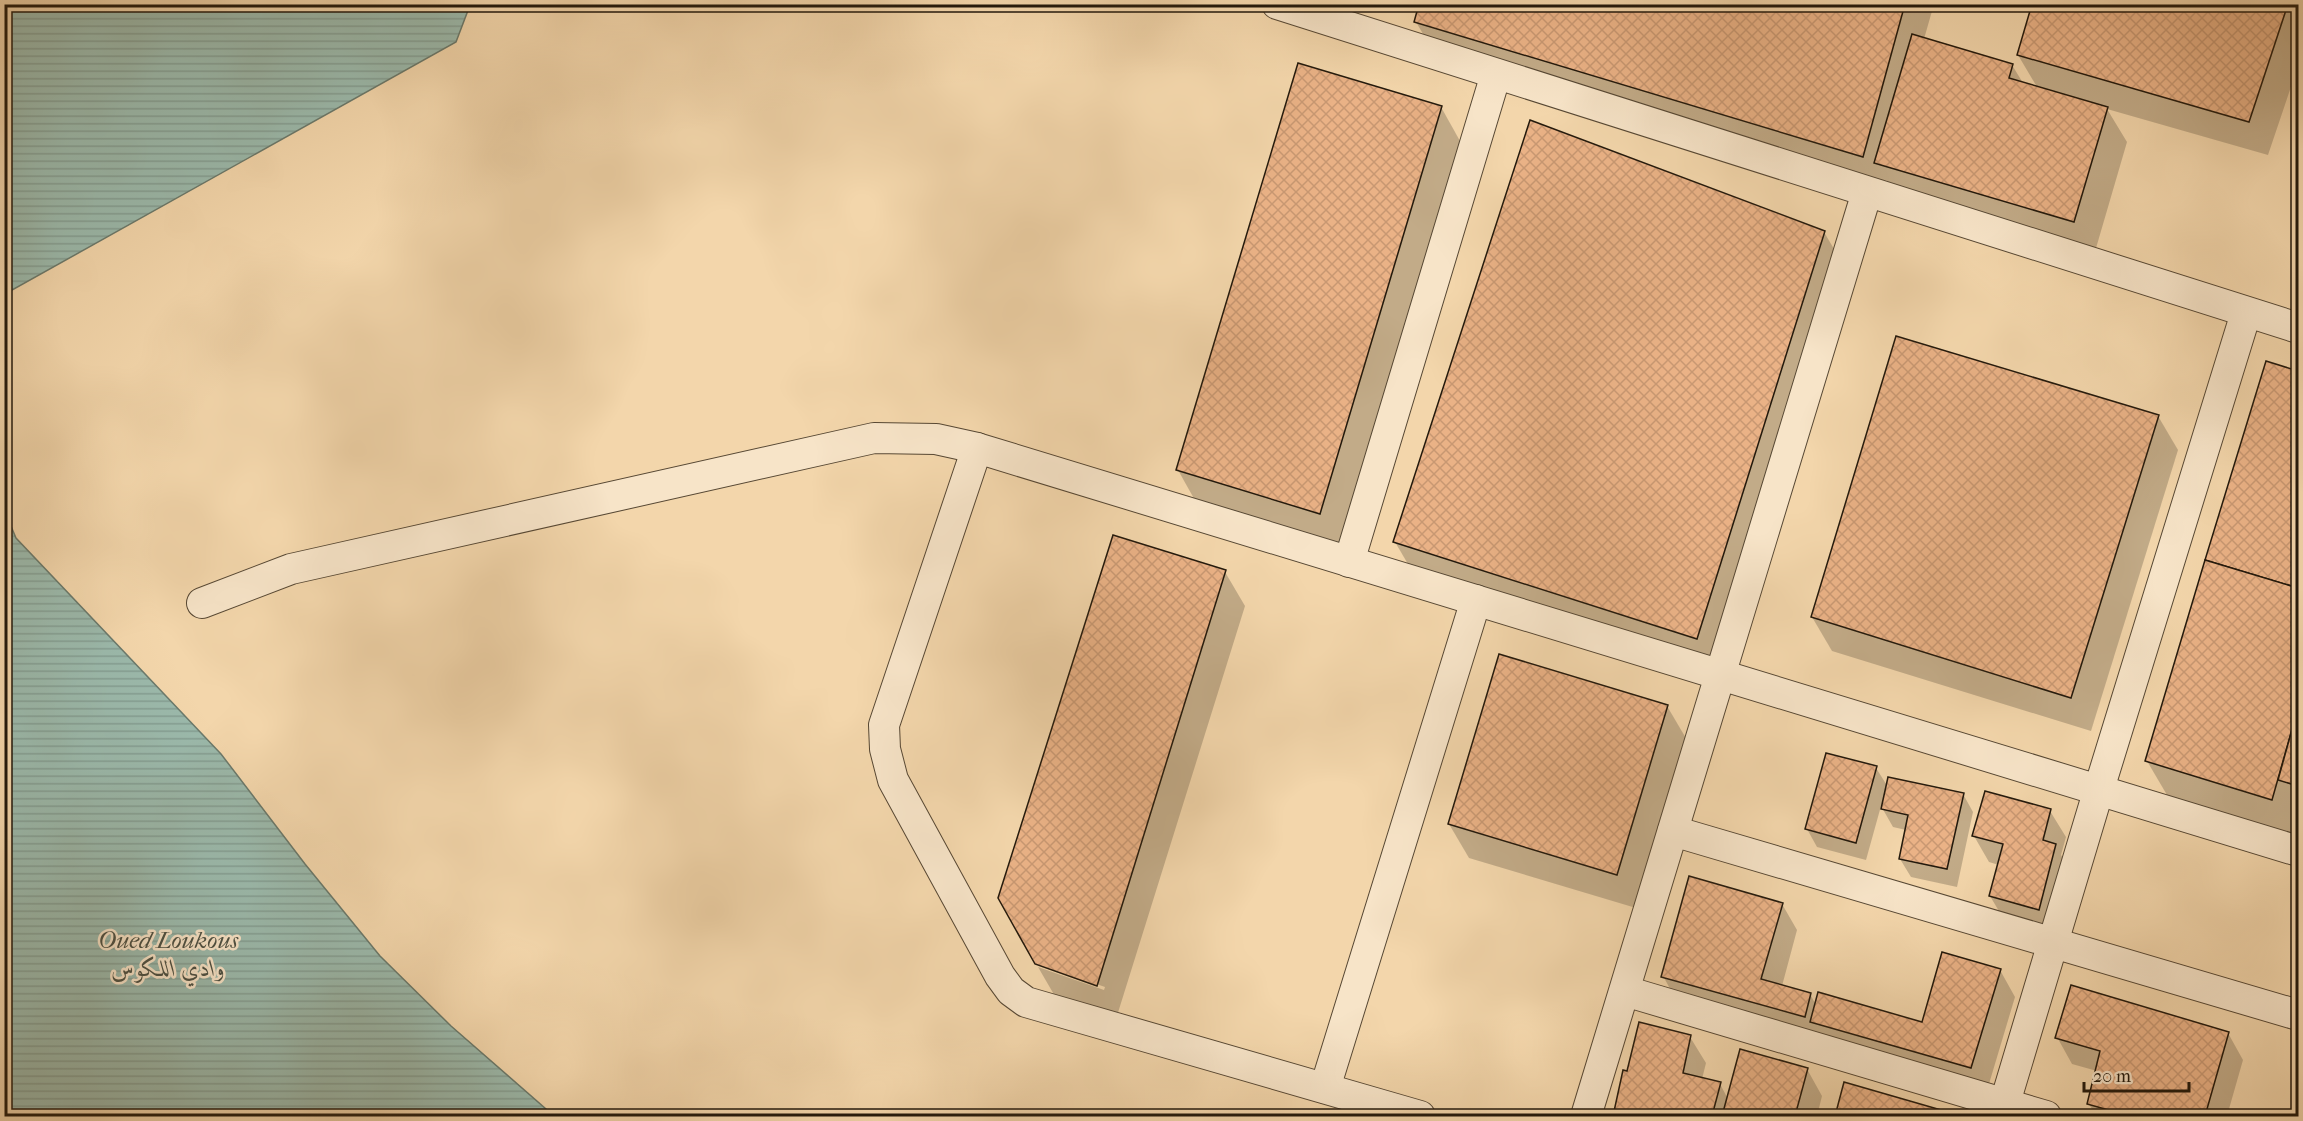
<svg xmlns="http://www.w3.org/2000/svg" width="2303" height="1121" font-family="'IM FELL French Canon',Amiri,serif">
	<defs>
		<pattern id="water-rules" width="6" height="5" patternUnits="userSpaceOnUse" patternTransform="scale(1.5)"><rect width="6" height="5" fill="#9bb9ab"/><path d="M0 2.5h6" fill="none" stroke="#859e92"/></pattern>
		<pattern id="building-cross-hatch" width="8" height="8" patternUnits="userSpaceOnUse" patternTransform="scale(1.5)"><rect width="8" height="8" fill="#eab286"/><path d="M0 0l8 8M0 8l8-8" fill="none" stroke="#c89872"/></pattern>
	</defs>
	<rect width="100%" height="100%" fill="#f3d6ab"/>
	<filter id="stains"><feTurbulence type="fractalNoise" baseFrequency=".00333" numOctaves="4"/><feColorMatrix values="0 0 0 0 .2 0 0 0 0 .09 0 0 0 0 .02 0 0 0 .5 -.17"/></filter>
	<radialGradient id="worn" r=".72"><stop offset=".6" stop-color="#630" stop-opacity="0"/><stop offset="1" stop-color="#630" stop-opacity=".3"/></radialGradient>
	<g fill="url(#water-rules)" stroke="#6b796b" stroke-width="1.5">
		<polygon points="5,4 470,4 470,5 456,42 5,294"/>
		<polygon points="5,512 16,538 221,754 305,864 380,956 451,1026 554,1116 5,1116"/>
	</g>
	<g fill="#0003">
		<polygon points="1421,4 1934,4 1924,39 2012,65 2023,83 2037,87 2018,55 2033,4 2298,4 2298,66 2268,155 2107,109 2127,142 2094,255 1896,197 1886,180 1883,190 1436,56 1416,22"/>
		<polygon points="1441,107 1460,141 1339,547 1197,504 1178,470"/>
		<polygon points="1824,232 1844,266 1716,673 1415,576 1395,542"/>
		<polygon points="2267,363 2298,372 2298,809 2292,834 2167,795 2147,761"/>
		<polygon points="2158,416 2178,450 2091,731 1832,651 1812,617"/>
		<polygon points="1225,572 1245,606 1116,1019 1056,998 1038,967 1104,990 1105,987 1036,963"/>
		<polygon points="1667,706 1687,740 1636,908 1469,858 1449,824"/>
		<polygon points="1876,768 1888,787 1963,794 1973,812 1957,887 1911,877 1900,859 1906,830 1893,827 1881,806 1866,860 1817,847 1807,829"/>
		<polygon points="2050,811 2066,837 2061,855 2071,872 2054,936 2006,923 1990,896 1999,865 1989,862 1974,836"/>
		<polygon points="1782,904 1797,930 1782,986 1810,994 1816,1005 1923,1024 2000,970 2015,997 1986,1094 1678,1003 1663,976"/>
		<polygon points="2228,1033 2243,1060 2227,1116 2096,1116 2089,1104 2097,1071 2072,1064 2057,1037"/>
		<polygon points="1690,1037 1706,1063 1702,1079 1720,1084 1728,1099 1807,1069 1822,1096 1817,1116 1614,1116 1625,1072"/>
		<polygon points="1845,1084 1947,1113 1949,1116 1836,1116"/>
	</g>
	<g fill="url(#building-cross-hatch)" stroke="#23190c" stroke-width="1.5">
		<polygon points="1419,4 1905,4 1863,157 1414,22"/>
		<polygon points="2032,4 2288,4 2249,122 2017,55"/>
		<polygon points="1912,34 2013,64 2009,78 2108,107 2074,222 1874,163"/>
		<polygon points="1298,63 1442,106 1320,514 1176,470"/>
		<polygon points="1530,120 1825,231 1697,639 1393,542"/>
		<polygon points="1896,336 2159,415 2071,698 1811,617"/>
		<polygon points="2266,361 2298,371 2298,588 2205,560"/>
		<polygon points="1113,535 1226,570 1097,986 1035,964 998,898"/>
		<polygon points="2205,560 2298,588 2298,708 2272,800 2145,761"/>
		<polygon points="1499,654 1668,705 1617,875 1448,824"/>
		<polygon points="2298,708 2298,786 2278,780"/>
		<polygon points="1826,753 1877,766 1856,843 1805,829"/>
		<polygon points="1888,777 1964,793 1947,869 1899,859 1908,815 1881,809"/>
		<polygon points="1985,791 2051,809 2043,840 2056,844 2039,910 1989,896 2003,844 1972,836"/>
		<polygon points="1689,876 1783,903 1761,979 1811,993 1805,1017 1661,977"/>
		<polygon points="1942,952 2001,969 1971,1068 1810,1022 1818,992 1922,1022"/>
		<polygon points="2071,985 2229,1032 2205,1116 2130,1116 2087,1104 2100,1051 2055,1038"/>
		<polygon points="1639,1022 1691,1035 1683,1073 1721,1082 1712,1116 1613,1116 1623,1070 1627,1071"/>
		<polygon points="1740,1049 1808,1068 1795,1116 1722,1116"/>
		<polygon points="1844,1082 1948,1112 1946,1116 1835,1116"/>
	</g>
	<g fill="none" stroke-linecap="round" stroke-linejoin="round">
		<g stroke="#574834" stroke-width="32">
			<g id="street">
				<polyline points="1277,4 2298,328"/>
				<polyline points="977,448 884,725 885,749 893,780 1000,976 1011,991 1026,1002 1420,1116"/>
				<polyline points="1349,562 1496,74"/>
				<polyline points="202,603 291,569 874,438 936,439 977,448 2298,851"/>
				<polyline points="1673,831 2298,1015"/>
				<polyline points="1625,991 2046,1116"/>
				<polyline points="1325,1088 1476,600"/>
				<polyline points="1586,1116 1867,192"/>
				<polyline points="2001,1116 2099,789 2246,313"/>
			</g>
		</g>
		<use href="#street" stroke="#f7e4c8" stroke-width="30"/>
	</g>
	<g text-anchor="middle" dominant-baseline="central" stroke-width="5" stroke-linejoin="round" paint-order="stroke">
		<g font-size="24" font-style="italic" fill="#4d5144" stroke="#f7e4c8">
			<text x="168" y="940">Oued Loukous<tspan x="168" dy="28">وادي اللكوس</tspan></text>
		</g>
	</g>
	<rect width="2303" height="1121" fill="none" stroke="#f3d6ab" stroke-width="24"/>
	<rect x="6" y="6" width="2291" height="1109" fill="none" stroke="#23190c" stroke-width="3"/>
	<rect x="12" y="12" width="2279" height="1097" fill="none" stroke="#23190c" stroke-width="1.5"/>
	<path d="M2084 1082v9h105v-9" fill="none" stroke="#23190c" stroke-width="3"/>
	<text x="2093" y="1082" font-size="18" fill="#23190c" stroke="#f7e4c8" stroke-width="4.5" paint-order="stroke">20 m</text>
	<rect width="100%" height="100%" filter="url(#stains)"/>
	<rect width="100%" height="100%" fill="url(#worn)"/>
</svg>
